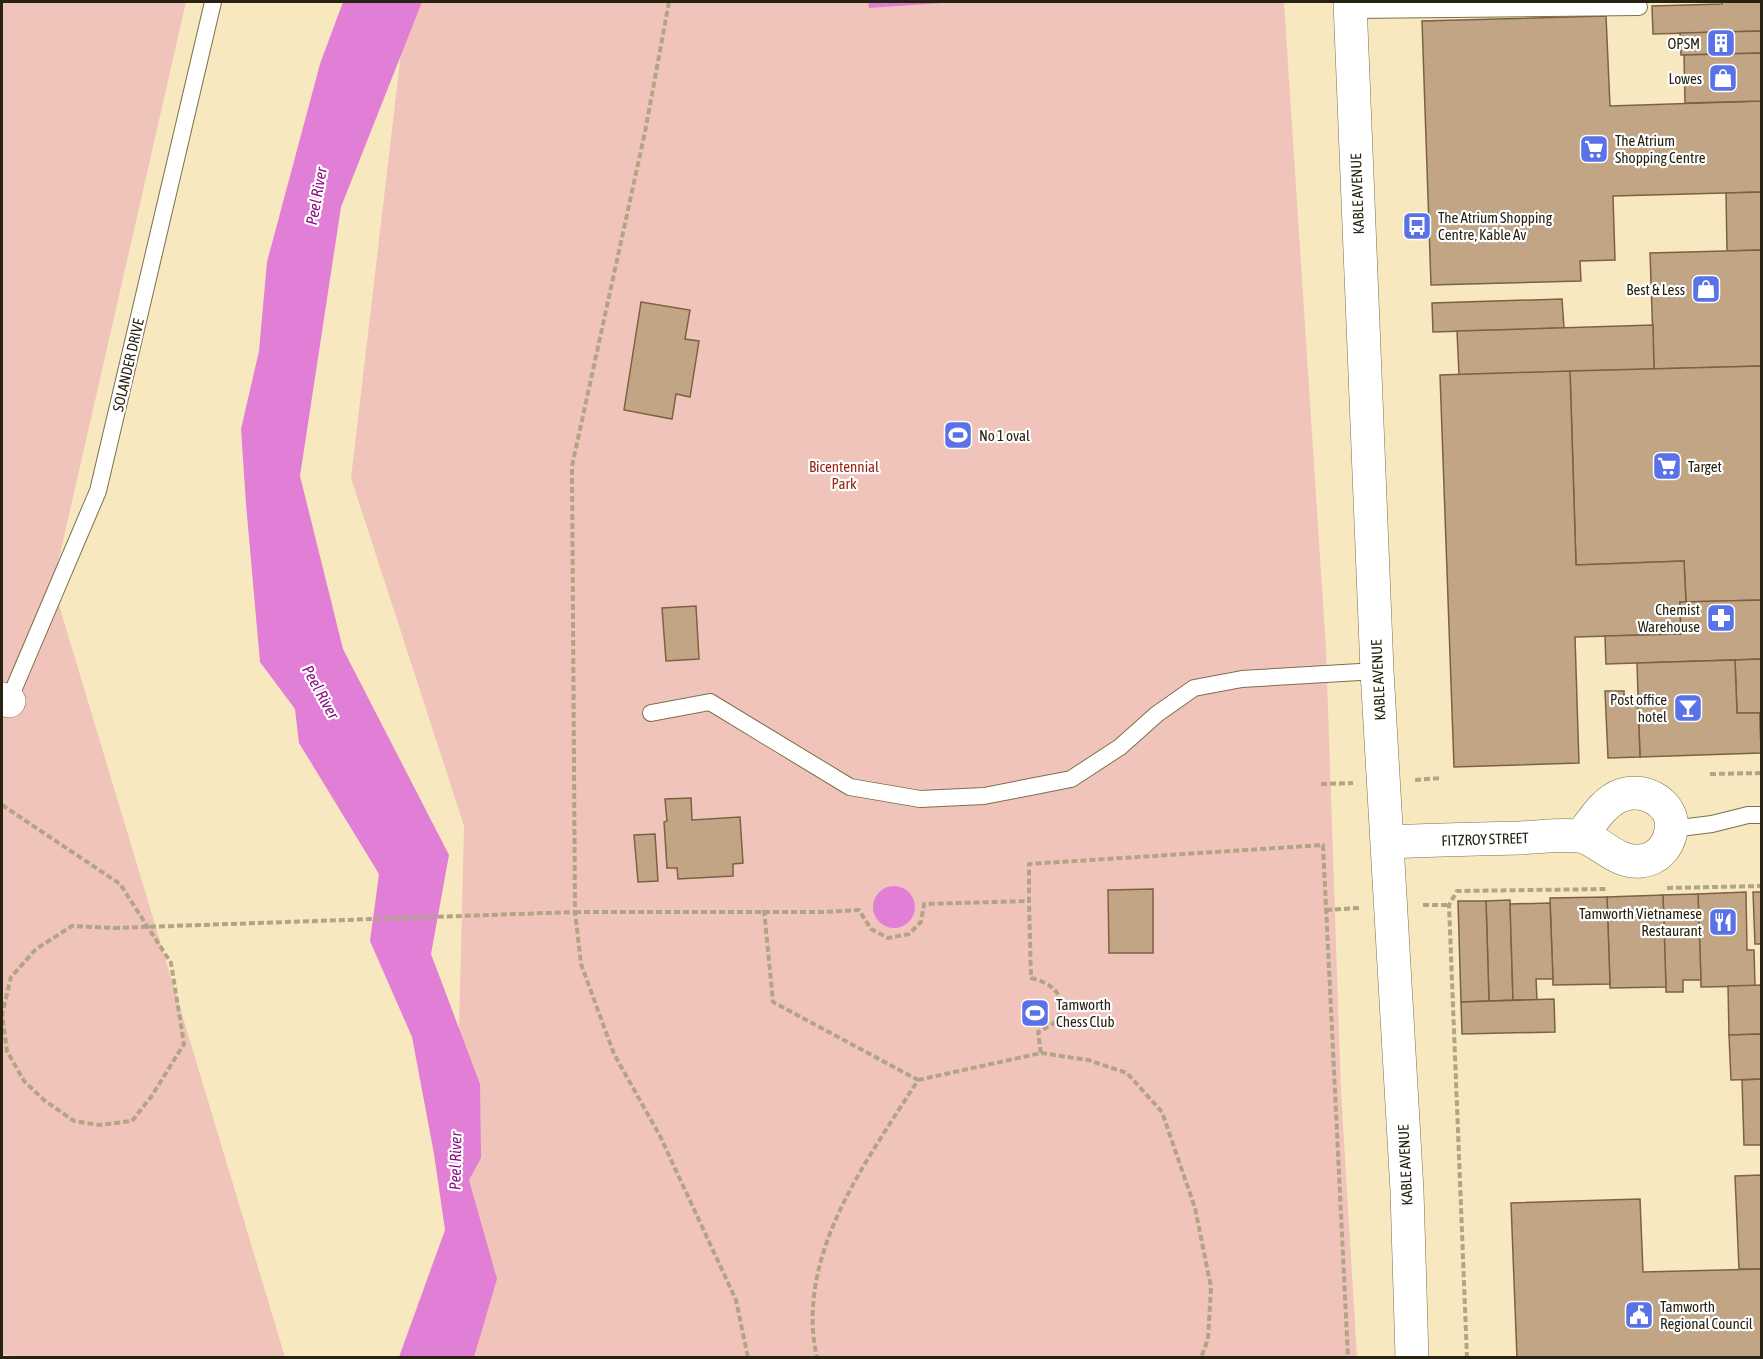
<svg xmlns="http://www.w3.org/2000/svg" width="1763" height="1359" font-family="'Asap Condensed',sans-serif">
	<rect width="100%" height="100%" fill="#f7e8bf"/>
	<g fill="#f1c4bb">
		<polygon points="2,2 186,2 53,585 285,1357 42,1358 2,1355"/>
		<polygon points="407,2 1284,2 1326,649 1341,1091 1357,1357 451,1357 464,826 351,478"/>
	</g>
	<g fill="#e17fd6">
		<polygon points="343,2 422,2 341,207 300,476 343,649 449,855 431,954 480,1084 481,1158 469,1180 497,1279 474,1357 399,1357 445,1230 434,1154 412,1037 370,941 379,874 299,743 295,709 260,662 246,504 241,429 259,351 267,262 320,64"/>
		<polygon points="868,2 957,2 869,8"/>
		<circle cx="894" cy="907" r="21"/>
	</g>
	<g fill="#c1a584" stroke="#7c6243" stroke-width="1.5">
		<polygon points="1722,2 1762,2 1762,31 1653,34 1652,6 1722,4"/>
		<polygon points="1606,16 1610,106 1762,101 1762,192 1613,196 1615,260 1580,261 1581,281 1431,285 1422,21"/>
		<polygon points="1762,31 1762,53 1681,55 1680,33"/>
		<polygon points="1762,53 1762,101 1685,103 1684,55"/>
		<polygon points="1762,192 1762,250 1727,251 1726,193"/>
		<polygon points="1762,250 1762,366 1654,369 1650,253"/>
		<polygon points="1562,299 1564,328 1433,332 1432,303"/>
		<polygon points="641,302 690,310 685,339 699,341 690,397 676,394 672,419 624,410"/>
		<polygon points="1653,325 1654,369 1459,375 1457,331"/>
		<polygon points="1762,366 1762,600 1686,602 1684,561 1576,565 1570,371"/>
		<polygon points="1570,371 1576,565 1684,561 1686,602 1680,602 1681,634 1575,637 1579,763 1454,767 1440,375"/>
		<polygon points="1762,600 1762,659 1606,664 1605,636 1681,634 1680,602"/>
		<polygon points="696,606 699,659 666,661 662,608"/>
		<polygon points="1762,659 1762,713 1737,713 1735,660"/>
		<polygon points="1735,660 1737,713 1760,713 1761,753 1640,757 1637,663"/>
		<polygon points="1605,691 1624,691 1624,704 1638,704 1640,757 1608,758"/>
		<polygon points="1760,713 1762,713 1762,753 1761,753"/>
		<polygon points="691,798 692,820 740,817 743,863 733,864 733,876 678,879 677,868 667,868 664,822 667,821 665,799"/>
		<polygon points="655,834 658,881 638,882 634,835"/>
		<polygon points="1153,889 1153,953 1109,953 1108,890"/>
		<polygon points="1746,892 1747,950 1754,950 1755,986 1701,987 1698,894"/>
		<polygon points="1753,892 1762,892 1762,944 1755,944"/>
		<polygon points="1698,894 1701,980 1683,980 1683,992 1666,992 1663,895"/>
		<polygon points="1663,895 1666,987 1610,988 1607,897"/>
		<polygon points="1607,897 1610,984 1553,985 1550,898"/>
		<polygon points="1510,900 1513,1000 1489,1001 1486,901"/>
		<polygon points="1458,901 1486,901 1489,1001 1461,1002"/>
		<polygon points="1550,903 1553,979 1536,979 1537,1000 1513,1000 1510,904"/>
		<polygon points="1762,985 1762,1034 1729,1035 1728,986"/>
		<polygon points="1554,999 1555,1032 1462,1034 1461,1002"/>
		<polygon points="1762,1034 1762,1079 1731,1080 1729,1035"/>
		<polygon points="1762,1079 1762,1145 1744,1145 1742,1080"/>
		<polygon points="1762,1175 1762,1269 1739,1269 1735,1176"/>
		<polygon points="1640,1199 1643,1272 1762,1269 1762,1358 1517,1358 1511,1203"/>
	</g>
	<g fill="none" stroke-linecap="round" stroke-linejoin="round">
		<g stroke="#7c6f49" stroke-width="18">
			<g id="lane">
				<polyline points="1350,10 1639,7"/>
				<polyline points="6,707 98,491 213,2"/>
				<polyline points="651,713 710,702 850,787 920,799 984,796 1071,779 1120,747 1157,714 1194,688 1242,679 1377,671"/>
				<polyline points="1672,829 1712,824 1748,815 1762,815"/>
			</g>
		</g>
		<g stroke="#7c6f49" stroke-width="34">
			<g id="street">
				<polyline points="1350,2 1377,671 1407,1191 1412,1358"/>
				<polyline points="2,699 9,701"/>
				<path d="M 1388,842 C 1432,840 1476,839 1520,838 C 1539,837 1560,834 1579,836 C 1598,838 1615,864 1641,861 C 1658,859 1668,847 1671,831 C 1676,805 1646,787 1622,795 C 1604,801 1592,822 1581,836"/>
			</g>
		</g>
		<g stroke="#b1a585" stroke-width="4" stroke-dasharray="6 3" stroke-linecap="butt">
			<polyline points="669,2 645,132 572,466 575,912 581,964 614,1054 660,1136 736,1300 748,1358"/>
			<polyline points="1710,774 1762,773"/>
			<polyline points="1415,780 1441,778"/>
			<polyline points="1321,784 1353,783"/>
			<polyline points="2,805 120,884 171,963 184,1044 151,1097 132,1121 99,1125 74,1121 44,1100 24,1081 7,1051 2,1015 11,977 36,949 72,926 114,928"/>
			<polyline points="1667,888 1762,886"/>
			<polyline points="1423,905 1449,905"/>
			<path d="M 764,910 L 773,1002 L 918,1080 C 867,1161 794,1255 817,1358"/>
			<polyline points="1326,910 1359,908"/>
			<polyline points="575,912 823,912 859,910 871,929 888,938 909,934 921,922 924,904 1029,901 1029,864 1323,845 1348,1358"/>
			<polyline points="1041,1053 1088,1060 1127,1073 1162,1112 1195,1208 1211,1287 1208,1339 1201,1358"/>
			<path d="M 918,1080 L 1041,1053 L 1038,1032 L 1053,1024 L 1064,1008 C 1058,989 1050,983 1031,978 L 1029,901"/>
			<polyline points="1467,1358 1449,905 1457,891 1608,889"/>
		</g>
		<use href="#lane" stroke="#fff" stroke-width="16"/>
		<use href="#street" stroke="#fff" stroke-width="33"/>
		<polyline stroke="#b1a585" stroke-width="4" stroke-dasharray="6 3" stroke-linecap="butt" points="114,928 575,912"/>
	</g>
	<defs>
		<g id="building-square" transform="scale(1.5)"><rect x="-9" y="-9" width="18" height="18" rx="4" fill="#5972e8" stroke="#fff"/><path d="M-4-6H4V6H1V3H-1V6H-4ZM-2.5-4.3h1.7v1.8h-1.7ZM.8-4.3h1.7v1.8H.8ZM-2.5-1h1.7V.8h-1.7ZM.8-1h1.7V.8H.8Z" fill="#fff"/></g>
		<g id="shop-square" transform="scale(1.5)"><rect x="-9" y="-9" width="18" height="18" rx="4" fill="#5972e8" stroke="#fff"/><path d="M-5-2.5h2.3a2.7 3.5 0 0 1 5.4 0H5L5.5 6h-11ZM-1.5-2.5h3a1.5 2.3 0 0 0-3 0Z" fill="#fff"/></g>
		<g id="supermarket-square" transform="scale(1.5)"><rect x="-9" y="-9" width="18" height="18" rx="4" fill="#5972e8" stroke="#fff"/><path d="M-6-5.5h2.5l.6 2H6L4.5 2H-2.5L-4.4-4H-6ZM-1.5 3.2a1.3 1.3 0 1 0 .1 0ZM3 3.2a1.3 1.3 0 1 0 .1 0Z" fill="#fff"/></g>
		<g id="bus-square" transform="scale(1.5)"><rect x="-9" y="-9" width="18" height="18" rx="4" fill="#5972e8" stroke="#fff"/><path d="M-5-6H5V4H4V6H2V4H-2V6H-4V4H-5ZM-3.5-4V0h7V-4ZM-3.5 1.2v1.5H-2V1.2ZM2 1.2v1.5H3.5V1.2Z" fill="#fff"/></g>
		<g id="stadium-square" transform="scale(1.5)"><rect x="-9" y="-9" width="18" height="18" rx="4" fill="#5972e8" stroke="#fff"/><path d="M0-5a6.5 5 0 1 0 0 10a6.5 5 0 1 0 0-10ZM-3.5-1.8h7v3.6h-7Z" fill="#fff"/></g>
		<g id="pharmacy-square" transform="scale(1.5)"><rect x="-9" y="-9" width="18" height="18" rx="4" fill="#5972e8" stroke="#fff"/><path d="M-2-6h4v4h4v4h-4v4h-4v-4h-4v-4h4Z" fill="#fff"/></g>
		<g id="bar-square" transform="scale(1.5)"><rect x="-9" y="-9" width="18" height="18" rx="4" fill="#5972e8" stroke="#fff"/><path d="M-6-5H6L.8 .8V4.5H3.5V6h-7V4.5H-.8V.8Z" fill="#fff"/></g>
		<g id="restaurant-square" transform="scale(1.5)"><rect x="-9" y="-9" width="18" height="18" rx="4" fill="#5972e8" stroke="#fff"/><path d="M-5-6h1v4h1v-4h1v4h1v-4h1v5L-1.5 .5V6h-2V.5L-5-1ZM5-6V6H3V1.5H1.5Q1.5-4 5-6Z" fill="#fff"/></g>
		<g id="civic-square" transform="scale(1.5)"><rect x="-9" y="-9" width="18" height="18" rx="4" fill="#5972e8" stroke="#fff"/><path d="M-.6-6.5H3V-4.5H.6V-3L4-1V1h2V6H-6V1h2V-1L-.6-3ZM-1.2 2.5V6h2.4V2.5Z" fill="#fff"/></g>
	</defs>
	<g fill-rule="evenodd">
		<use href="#building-square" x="1721" y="43"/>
		<use href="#shop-square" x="1723" y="78"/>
		<use href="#supermarket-square" x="1594" y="149"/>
		<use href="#bus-square" x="1417" y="226"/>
		<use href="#shop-square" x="1706" y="289"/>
		<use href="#stadium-square" x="958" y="435"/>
		<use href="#supermarket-square" x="1667" y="466"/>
		<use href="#pharmacy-square" x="1721" y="618"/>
		<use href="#bar-square" x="1688" y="708"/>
		<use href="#restaurant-square" x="1723" y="922"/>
		<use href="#stadium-square" x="1035" y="1013"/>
		<use href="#civic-square" x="1639" y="1315"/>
	</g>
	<g text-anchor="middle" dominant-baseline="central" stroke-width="4.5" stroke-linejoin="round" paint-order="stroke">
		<g font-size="15" fill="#272212" stroke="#fff" text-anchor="end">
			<text x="1700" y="43">OPSM</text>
			<text x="1702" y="78">Lowes</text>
			<text x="1615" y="140" text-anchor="start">The Atrium<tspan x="1615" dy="17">Shopping Centre</tspan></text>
			<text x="1438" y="217" text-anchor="start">The Atrium Shopping<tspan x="1438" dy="17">Centre, Kable Av</tspan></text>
			<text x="1685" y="289">Best &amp; Less</text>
			<text x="979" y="435" text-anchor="start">No 1 oval</text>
			<text x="1688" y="466" text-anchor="start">Target</text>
			<text x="1700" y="609">Chemist<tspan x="1700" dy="17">Warehouse</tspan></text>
			<text x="1667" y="699">Post office<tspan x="1667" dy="17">hotel</tspan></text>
			<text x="1702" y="913">Tamworth Vietnamese<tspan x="1702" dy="17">Restaurant</tspan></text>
			<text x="1056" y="1004" text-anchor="start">Tamworth<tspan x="1056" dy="17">Chess Club</tspan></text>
			<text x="1660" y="1306" text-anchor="start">Tamworth<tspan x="1660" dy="17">Regional Council</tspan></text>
		</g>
		<g font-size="15" fill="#272212" stroke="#fff">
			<text transform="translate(1357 194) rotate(-92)">KABLE AVENUE</text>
			<text transform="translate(128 365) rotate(-77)">SOLANDER DRIVE</text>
			<text transform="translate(1378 680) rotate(-93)">KABLE AVENUE</text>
			<text transform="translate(1485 839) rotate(-2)">FITZROY STREET</text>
			<text transform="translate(1405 1165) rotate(-93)">KABLE AVENUE</text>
		</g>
		<g font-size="15" fill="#962415" stroke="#fff">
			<text x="844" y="466">Bicentennial<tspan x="844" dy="17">Park</tspan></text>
		</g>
		<g font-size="16" font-style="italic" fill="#890e82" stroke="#fff">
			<text transform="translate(316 196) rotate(-80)">Peel River</text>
			<text transform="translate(321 692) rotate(61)">Peel River</text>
			<text transform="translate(455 1161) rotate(-89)">Peel River</text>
		</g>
	</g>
	<rect width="1763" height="1359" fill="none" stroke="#272212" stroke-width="6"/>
</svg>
